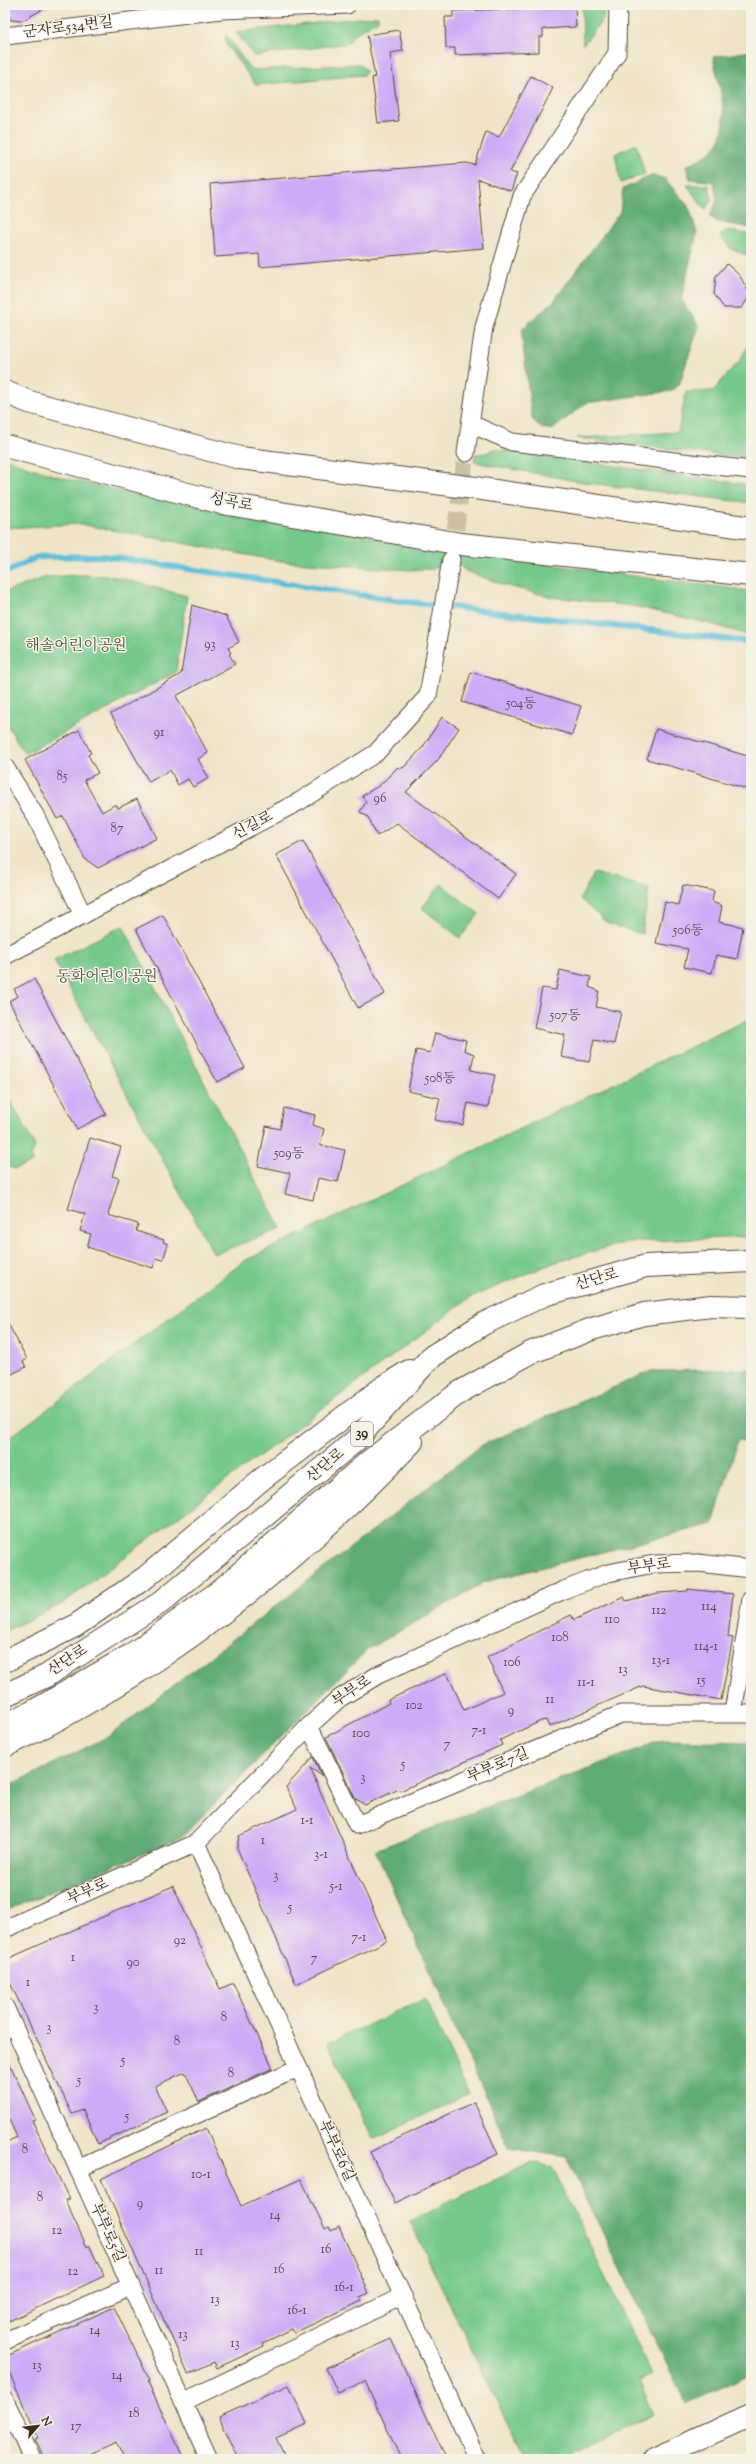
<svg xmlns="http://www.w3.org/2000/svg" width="756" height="2464" font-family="'Sorts Mill Goudy','Noto Serif KR',serif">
	<rect width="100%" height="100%" fill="#f7f3e8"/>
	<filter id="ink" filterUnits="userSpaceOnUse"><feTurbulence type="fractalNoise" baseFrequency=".025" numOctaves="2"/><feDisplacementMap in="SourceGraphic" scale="8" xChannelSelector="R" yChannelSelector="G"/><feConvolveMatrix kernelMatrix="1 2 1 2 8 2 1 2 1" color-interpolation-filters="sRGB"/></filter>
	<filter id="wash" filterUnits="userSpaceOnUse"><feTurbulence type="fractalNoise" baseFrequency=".012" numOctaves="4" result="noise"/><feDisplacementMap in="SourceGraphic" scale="16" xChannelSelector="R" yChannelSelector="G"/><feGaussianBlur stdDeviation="0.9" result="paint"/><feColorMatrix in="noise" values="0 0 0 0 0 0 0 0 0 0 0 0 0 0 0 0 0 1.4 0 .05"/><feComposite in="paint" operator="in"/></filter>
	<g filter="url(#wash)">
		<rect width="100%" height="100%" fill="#efe4c7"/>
		<g fill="#75c88b" stroke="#587954">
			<polygon points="582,5 604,5 603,19 583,45"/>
			<polygon points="378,16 378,20 353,35 349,43 254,56 236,32"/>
			<polygon points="226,35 251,70 360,64 367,72 363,75 256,85 226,44"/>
			<polygon points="636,144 645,174 621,183 615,154"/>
			<polygon points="687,185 709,185 712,200 705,210"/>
			<polygon points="726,230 751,235 751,254 749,256 731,249 720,236"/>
			<polygon points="751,340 751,459 577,438 678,432 686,392 713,391 740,360"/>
			<polygon points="493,449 751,485 751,503 588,483 474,462 475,454 486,453"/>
			<path d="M 5,458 C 71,486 157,497 227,510 C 401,544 576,570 751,591 L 751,636 L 708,623 L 633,606 L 552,597 L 507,586 L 466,571 L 457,564 L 444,562 L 433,569 L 409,570 L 280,561 L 79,524 L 5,528 Z"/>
			<polygon points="79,575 112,576 187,596 176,672 25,754 5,721 5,592 46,577"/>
			<polygon points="594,873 649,888 642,934 608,924 580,899"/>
			<polygon points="441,884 479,914 460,938 422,908"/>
			<polygon points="123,926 281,1229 214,1254 54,960"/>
			<polygon points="751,1018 751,1237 627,1242 556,1262 471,1297 62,1604 5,1631 5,1441 246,1260"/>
			<polygon points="5,1097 10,1099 35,1146 31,1157 33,1162 15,1169 5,1166"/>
			<polygon points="425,1999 469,2094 373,2139 328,2043"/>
			<polygon points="532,2162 552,2167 652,2375 639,2381 654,2414 562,2459 524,2459 410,2221"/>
		</g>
		<g fill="#60ac77" stroke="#4e6b4a">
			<path d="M 751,51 L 751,228 L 717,222 L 710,216 L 717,201 L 714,182 L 690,179 L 686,166 C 695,161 712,154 717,145 C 732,121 718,83 713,57 Z"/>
			<polygon points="653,175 665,179 689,207 697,233 681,299 699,326 679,385 672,391 586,403 552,430 541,428 532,419 522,338 523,328 553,302 620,212 623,189"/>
			<polygon points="751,1369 751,1442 738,1440 713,1524 485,1582 367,1650 181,1838 5,1911 5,1788 109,1736 482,1445 651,1371"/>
			<polygon points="662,1740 751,1742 751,2375 686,2404 566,2157 509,2148 375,1850"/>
		</g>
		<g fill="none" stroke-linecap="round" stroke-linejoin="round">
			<polyline stroke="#5abed8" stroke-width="6" points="5,573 37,557 104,556 408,602 751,642"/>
		</g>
		<g id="blocks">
			<g fill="#ccacf6">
				<polygon points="5,5 50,5 22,21 11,20 5,11"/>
				<polygon points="575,7 576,27 543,29 543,37 539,37 539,52 455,55 455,48 446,48 445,17 453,17 453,11"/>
				<polygon points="399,30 403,51 390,53 399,121 378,123 372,78 375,77 367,35"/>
				<polygon points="531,76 553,88 510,172 517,174 511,191 478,179 484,248 260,267 259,254 215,257 210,184 466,163 475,165 486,132 499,137"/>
				<polygon points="727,264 740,276 750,295 742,308 724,308 714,294 716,276"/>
				<polygon points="192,605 226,616 239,642 228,648 231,653 229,654 235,664 176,696 208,753 198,759 209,778 193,787 188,779 178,785 170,770 149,782 111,714 181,674"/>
				<polygon points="471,672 581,706 572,735 462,702"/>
				<polygon points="442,717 459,728 438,760 406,792 516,874 498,899 397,823 377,836 368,817 360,812 366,802 362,796 380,785 398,767 400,769 404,767 423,747"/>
				<polygon points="656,729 751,757 751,790 647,759"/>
				<polygon points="79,730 91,753 88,755 98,773 84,780 102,812 116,804 118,808 137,799 157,838 98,868 85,859 63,816 57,819 25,760"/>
				<polygon points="303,841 385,994 358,1008 276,855"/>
				<polygon points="683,885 714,891 712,902 722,906 719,922 743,927 737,959 716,955 712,973 684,967 688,949 656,943 665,902 678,905"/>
				<polygon points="163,915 245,1068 217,1082 136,929"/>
				<polygon points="560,970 591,977 589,987 599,991 596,1007 621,1012 614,1044 594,1040 589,1062 561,1057 565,1035 534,1028 542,988 556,990"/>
				<polygon points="34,979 106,1114 77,1129 9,1001 18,996 14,989"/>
				<polygon points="435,1033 466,1040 464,1050 474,1054 471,1070 495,1075 488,1107 468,1103 463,1125 435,1120 440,1098 408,1091 416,1050 430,1053"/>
				<polygon points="284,1108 315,1115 313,1125 324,1129 320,1145 345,1150 338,1182 318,1178 313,1200 285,1194 290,1173 258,1166 266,1126 280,1129"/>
				<polygon points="90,1138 121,1147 112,1176 119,1178 108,1215 138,1224 136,1231 164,1240 163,1242 168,1244 163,1260 156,1258 153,1268 87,1247 91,1234 80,1231 85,1214 68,1209"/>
				<polygon points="5,1318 27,1359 23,1362 26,1367 10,1375 5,1365"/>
				<polygon points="688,1589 733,1594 728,1637 733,1638 721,1700 643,1686 549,1727 546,1720 541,1721 500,1740 502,1745 400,1791 399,1789 365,1805 355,1798 326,1737 389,1703 388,1700 447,1673 464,1710 503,1692 487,1657 571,1615 574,1620 624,1597 626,1601 658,1593 688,1591"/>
				<polygon points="313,1757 322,1776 310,1768 387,1941 296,1984 237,1848 239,1836 297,1809 286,1787"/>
				<polygon points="173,1886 220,1989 233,1983 273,2068 199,2102 185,2072 155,2086 167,2112 98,2144 83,2110 72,2114 5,1972 5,1960"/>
				<polygon points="5,2053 35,2119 32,2120 69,2199 65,2200 87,2247 89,2245 104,2276 5,2323 5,2143 17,2137 5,2111"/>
				<polygon points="474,2102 498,2154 395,2203 370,2152"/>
				<polygon points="206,2128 241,2206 301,2179 325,2229 329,2227 331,2231 339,2227 369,2293 360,2297 362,2301 294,2333 292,2329 263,2343 264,2346 217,2368 214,2362 188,2374 101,2179"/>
				<polygon points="114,2307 150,2381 148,2382 184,2459 124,2459 116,2442 79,2459 44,2459 35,2439 38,2438 5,2363 5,2357"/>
				<polygon points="391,2339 446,2459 401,2459 365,2381 338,2393 326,2368"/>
				<polygon points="289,2385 307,2424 276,2438 286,2459 239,2459 219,2417"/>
			</g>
		</g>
	</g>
	<g filter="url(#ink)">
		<use href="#blocks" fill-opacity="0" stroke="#564637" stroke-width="1"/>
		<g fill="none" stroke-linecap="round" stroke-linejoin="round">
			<polyline stroke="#cbbfa5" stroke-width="17" stroke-dasharray="17 8" stroke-linecap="butt" points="452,554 466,453"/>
			<g stroke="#564637" stroke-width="19">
				<g id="street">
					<polyline points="5,36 221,10 347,5"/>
					<polyline points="471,424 512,442 751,470"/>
					<polyline points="466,453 484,327 522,196 617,53 618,5"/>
					<polyline points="5,767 35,815 83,915"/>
					<polyline points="5,956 300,801 376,753 428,696 451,560"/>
					<polyline points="733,1713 751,1599"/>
					<polyline points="309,1726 357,1825 621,1714 751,1714"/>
					<polyline points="196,1843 477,2459"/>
					<polyline points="5,1929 196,1843 309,1726 340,1698 378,1675 564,1590 608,1573 654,1564 698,1563 751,1569"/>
					<polyline points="5,2007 209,2459"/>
					<polyline points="78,2169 298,2068"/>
					<polyline points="5,2341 131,2286"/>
					<polyline points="5,2400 32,2459"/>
					<polyline points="183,2402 403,2296"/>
				</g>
			</g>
			<g stroke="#564637" stroke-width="24">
				<g id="secondary">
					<polyline points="5,392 29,402 240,458 475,488 751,528"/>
					<polyline points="5,446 222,503 461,544 751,575"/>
					<polyline points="654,2459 751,2415"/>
				</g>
			</g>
			<g stroke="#564637" stroke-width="24">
				<g id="primary">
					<polyline points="5,1661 75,1626 146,1577 262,1479 382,1388 409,1371"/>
					<polyline points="5,1695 46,1676 160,1603 356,1440 431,1357 483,1324 544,1295 646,1266 751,1261"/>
					<polyline points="5,1725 32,1712 131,1655 217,1593 368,1462 460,1392 530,1353 592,1329 644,1314 711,1306 751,1307"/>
					<path d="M 5,1746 C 159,1673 295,1565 412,1442"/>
				</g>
			</g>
			<use href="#street" stroke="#fff" stroke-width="17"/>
			<use href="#secondary" stroke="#fff" stroke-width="22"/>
			<use href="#primary" stroke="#fff" stroke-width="22"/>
		</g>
	</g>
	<g text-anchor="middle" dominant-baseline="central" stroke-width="3" stroke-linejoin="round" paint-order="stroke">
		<g font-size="13" fill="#5f4a54">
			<text x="210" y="645">93</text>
			<text x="521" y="704">504동</text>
			<text x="159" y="733">91</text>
			<text x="62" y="777">85</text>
			<text x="380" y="799">96</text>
			<text x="117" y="829">87</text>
			<text x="688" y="931">506동</text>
			<text x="565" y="1016">507동</text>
			<text x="440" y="1079">508동</text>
			<text x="289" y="1154">509동</text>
			<text x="709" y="1607">114</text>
			<text x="659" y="1611">112</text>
			<text x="612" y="1620">110</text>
			<text x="560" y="1638">108</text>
			<text x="706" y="1647">114-1</text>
			<text x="661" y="1661">13-1</text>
			<text x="512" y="1663">106</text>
			<text x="623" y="1670">13</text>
			<text x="701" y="1681">15</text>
			<text x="586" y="1683">11-1</text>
			<text x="550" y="1700">11</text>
			<text x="414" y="1706">102</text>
			<text x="511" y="1711">9</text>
			<text x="479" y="1731">7-1</text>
			<text x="361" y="1734">100</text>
			<text x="447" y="1745">7</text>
			<text x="403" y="1765">5</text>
			<text x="363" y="1778">3</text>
			<text x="307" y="1821">1-1</text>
			<text x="263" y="1841">1</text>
			<text x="321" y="1855">3-1</text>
			<text x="276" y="1876">3</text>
			<text x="336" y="1887">5-1</text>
			<text x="290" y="1908">5</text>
			<text x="359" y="1938">7-1</text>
			<text x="180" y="1941">92</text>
			<text x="73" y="1958">1</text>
			<text x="314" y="1959">7</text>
			<text x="133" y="1963">90</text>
			<text x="28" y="1983">1</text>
			<text x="96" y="2008">3</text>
			<text x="224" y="2018">8</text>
			<text x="49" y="2028">3</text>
			<text x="177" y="2042">8</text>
			<text x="123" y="2061">5</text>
			<text x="231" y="2074">8</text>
			<text x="79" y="2081">5</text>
			<text x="127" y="2117">5</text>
			<text x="25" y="2150">8</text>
			<text x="201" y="2175">10-1</text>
			<text x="40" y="2198">8</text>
			<text x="140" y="2204">9</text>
			<text x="275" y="2216">14</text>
			<text x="57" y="2231">12</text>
			<text x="326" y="2250">16</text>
			<text x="199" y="2252">11</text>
			<text x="279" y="2270">16</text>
			<text x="159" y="2271">11</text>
			<text x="73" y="2272">12</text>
			<text x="344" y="2288">16-1</text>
			<text x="215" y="2300">13</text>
			<text x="297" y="2311">16-1</text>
			<text x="95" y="2331">14</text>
			<text x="183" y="2335">13</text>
			<text x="235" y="2344">13</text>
			<text x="37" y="2366">13</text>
			<text x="117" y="2376">14</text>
			<text x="134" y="2414">18</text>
			<text x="76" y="2427">17</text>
		</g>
		<rect fill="#f7f3e8" stroke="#73665b" stroke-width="1" x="351" y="1422" width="22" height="24" rx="3"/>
		<g font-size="14" font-weight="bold" fill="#3b2a1e">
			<text x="362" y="1434">39</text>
		</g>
		<g font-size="15" fill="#3b2a1e" stroke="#f7f3e8">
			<text transform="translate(68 28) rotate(-7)">군자로534번길</text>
			<text transform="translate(231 503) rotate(11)">성곡로</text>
			<text transform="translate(253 826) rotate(-28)">신길로</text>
			<text transform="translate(597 1280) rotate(-16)">산단로</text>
			<text transform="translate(326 1466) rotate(-40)">산단로</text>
			<text transform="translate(649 1567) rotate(-8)">부부로</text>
			<text transform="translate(68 1661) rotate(-33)">산단로</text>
			<text transform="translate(352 1692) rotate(-34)">부부로</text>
			<text transform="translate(498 1766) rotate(-23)">부부로7길</text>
			<text transform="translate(88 1892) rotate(-24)">부부로</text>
			<text transform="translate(336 2151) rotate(65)">부부로6길</text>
			<text transform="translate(107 2233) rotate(66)">부부로5길</text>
		</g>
		<g font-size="15" fill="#4c593f" stroke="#f7f3e8">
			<text x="76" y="646">해솔어린이공원</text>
			<text x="107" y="977">동화어린이공원</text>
		</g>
	</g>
	<rect width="756" height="2464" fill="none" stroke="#f7f3e8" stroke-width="20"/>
	<g transform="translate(38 2426) rotate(62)" stroke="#f7f3e8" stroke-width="3" paint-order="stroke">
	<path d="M0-3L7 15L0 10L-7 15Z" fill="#3b2a1e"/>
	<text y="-6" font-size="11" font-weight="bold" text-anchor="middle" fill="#3b2a1e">N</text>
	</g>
</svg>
